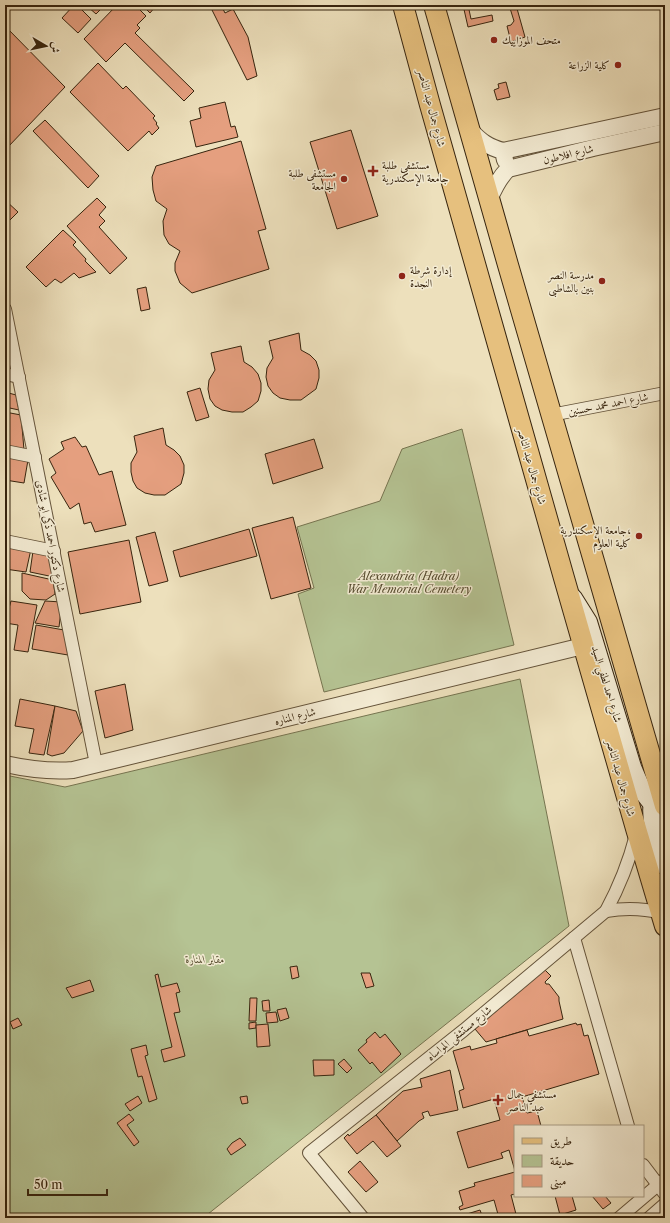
<svg xmlns="http://www.w3.org/2000/svg" width="670" height="1223" font-family="'Libre Caslon Text',Amiri,serif">
	<rect width="100%" height="100%" fill="#ede0bc"/>
	<filter id="stains"><feTurbulence type="fractalNoise" baseFrequency=".005" numOctaves="4"/><feColorMatrix values="0 0 0 0 .2 0 0 0 0 .09 0 0 0 0 .02 0 0 0 .5 -.17"/></filter>
	<radialGradient id="worn" r=".72"><stop offset=".6" stop-color="#630" stop-opacity="0"/><stop offset="1" stop-color="#630" stop-opacity=".3"/></radialGradient>
	<g fill="#b5c393" stroke="#767450">
		<polygon points="462,429 514,645 324,692 298,594 314,588 297,527 380,501 402,449"/>
		<polygon points="520,679 569,926 203,1218 5,1218 5,775 65,787"/>
	</g>
	<g fill="#e59f7f" stroke="#37240e">
		<polygon points="74,5 77,5 91,19 78,33 62,18"/>
		<polygon points="88,5 105,5 96,14 87,6"/>
		<polygon points="117,5 135,5 146,16 137,25 140,28 135,33 194,91 184,101 125,43 106,62 84,39"/>
		<polygon points="142,5 153,5 155,7 150,13"/>
		<polygon points="221,5 225,13 233,9 248,37 257,76 247,80 212,10"/>
		<polygon points="463,5 468,5 471,19 492,15 493,21 468,27"/>
		<polygon points="509,5 516,5 525,37 511,42 507,26 511,25 514,21"/>
		<polygon points="5,26 65,87 8,147 5,144"/>
		<polygon points="98,63 123,89 126,86 155,116 153,118 157,123 156,124 159,128 152,135 149,131 128,151 70,92"/>
		<polygon points="506,82 510,97 497,100 494,90 499,88 498,84"/>
		<polygon points="225,102 231,127 235,126 238,137 196,147 190,121 201,118 199,108"/>
		<polygon points="45,120 99,176 88,188 33,131"/>
		<polygon points="351,130 378,216 337,229 310,142"/>
		<polygon points="241,141 266,229 258,231 269,269 192,293 180,283 175,271 175,263 180,251 169,244 164,235 163,221 167,209 156,201 153,190 152,177 156,166"/>
		<polygon points="97,198 106,207 99,215 105,221 99,227 127,258 110,274 67,226"/>
		<polygon points="5,200 18,212 5,225"/>
		<polygon points="63,230 76,242 73,245 86,259 85,261 96,272 79,278 74,273 61,283 55,279 46,287 26,267"/>
		<polygon points="146,287 150,309 141,311 137,289"/>
		<polygon points="299,333 301,350 310,355 316,361 319,370 319,378 316,389 301,400 290,400 280,398 273,393 268,386 266,377 267,368 273,358 269,341"/>
		<polygon points="241,346 244,362 252,367 258,374 261,383 261,391 258,401 251,407 243,412 232,412 222,410 215,406 210,399 208,389 209,380 215,370 211,353"/>
		<polygon points="200,388 209,417 196,421 187,392"/>
		<polygon points="5,392 16,395 19,410 5,407"/>
		<polygon points="5,412 21,415 24,450 5,447"/>
		<polygon points="163,428 166,445 174,450 180,456 184,465 184,473 181,484 165,495 154,495 145,493 137,488 133,481 131,472 131,463 137,452 134,436"/>
		<polygon points="75,437 82,447 86,446 99,475 112,471 126,525 95,532 91,522 84,524 79,503 70,509 51,477 56,473 49,459 64,449 61,442"/>
		<polygon points="314,439 323,468 273,484 265,454"/>
		<polygon points="5,456 28,460 24,483 5,480"/>
		<polygon points="293,517 311,588 271,599 252,528"/>
		<polygon points="249,529 257,556 180,577 173,551"/>
		<polygon points="155,532 168,581 149,586 136,537"/>
		<polygon points="129,540 141,602 80,614 68,552"/>
		<polygon points="5,544 31,549 26,572 5,569"/>
		<polygon points="33,551 50,555 54,577 30,572"/>
		<polygon points="22,573 53,580 55,594 46,600 30,599 22,591"/>
		<polygon points="11,601 37,605 28,652 14,650 18,625 5,623"/>
		<polygon points="45,601 62,602 59,627 35,623"/>
		<polygon points="36,625 64,630 68,655 32,649"/>
		<polygon points="125,684 133,730 105,738 95,691"/>
		<polygon points="20,699 55,706 44,755 29,753 34,729 15,726"/>
		<polygon points="55,706 76,711 83,731 64,753 52,756 47,754"/>
		<polygon points="297,966 299,977 292,979 290,967"/>
		<polygon points="545,970 551,976 545,982 546,984 549,984 559,997 559,1001 563,1019 486,1042 475,1029"/>
		<polygon points="361,973 370,973 374,986 366,988"/>
		<polygon points="158,974 161,987 177,983 180,992 176,993 180,1012 174,1013 185,1056 164,1062 161,1050 172,1047 155,975"/>
		<polygon points="90,980 94,991 72,998 66,988"/>
		<polygon points="250,998 257,998 256,1021 249,1021"/>
		<polygon points="269,1000 270,1011 263,1011 262,1001"/>
		<polygon points="286,1008 289,1018 280,1021 277,1010"/>
		<polygon points="276,1012 278,1022 267,1023 266,1013"/>
		<polygon points="18,1018 22,1025 13,1029 10,1022"/>
		<polygon points="256,1022 256,1028 249,1029 249,1023"/>
		<polygon points="576,1023 577,1025 581,1024 584,1036 588,1035 599,1074 522,1097 527,1113 537,1111 541,1126 515,1126 515,1171 509,1150 501,1153 503,1158 468,1168 457,1132 500,1120 494,1099 463,1108 459,1091 464,1089 453,1051 470,1046 471,1050 497,1043 496,1039 527,1030 529,1036"/>
		<polygon points="268,1024 270,1046 257,1047 256,1025"/>
		<polygon points="375,1032 380,1038 385,1034 401,1054 381,1073 372,1062 370,1064 358,1050 367,1042 366,1040"/>
		<polygon points="146,1045 148,1055 145,1056 157,1099 149,1102 142,1076 138,1077 131,1049"/>
		<polygon points="344,1059 352,1068 347,1073 338,1064"/>
		<polygon points="313,1060 334,1060 334,1075 314,1076"/>
		<polygon points="450,1070 458,1110 430,1116 428,1111 422,1113 424,1118 419,1121 397,1141 376,1115 403,1091 422,1087 420,1079"/>
		<polygon points="138,1096 142,1103 130,1111 125,1104"/>
		<polygon points="247,1096 248,1103 242,1104 240,1097"/>
		<polygon points="129,1114 134,1120 127,1125 139,1142 134,1146 117,1123"/>
		<polygon points="376,1115 401,1146 387,1157 373,1141 357,1154 344,1138 348,1134 349,1136"/>
		<polygon points="240,1138 246,1145 231,1155 227,1149 232,1143"/>
		<polygon points="360,1161 378,1182 366,1192 348,1172"/>
		<polygon points="515,1172 515,1194 511,1195 517,1218 499,1218 494,1200 460,1210 459,1207 463,1205 459,1191 475,1186 474,1183"/>
		<polygon points="555,1196 572,1196 576,1210 560,1215"/>
		<polygon points="592,1196 605,1196 611,1203 603,1209"/>
		<polygon points="480,1210 483,1218 454,1218"/>
	</g>
	<g fill="none" stroke-linecap="round" stroke-linejoin="round">
		<g stroke="#64533a" stroke-width="14">
			<g id="minor">
				<polyline points="5,309 96,764"/>
				<polyline points="5,374 19,377"/>
				<polyline points="551,415 665,393"/>
				<polyline points="5,451 35,457"/>
				<polyline points="5,541 54,551"/>
				<path d="M 606,911 C 625,908 642,908 661,913"/>
				<polyline points="574,938 628,1126"/>
				<polyline points="643,1165 665,1194"/>
				<path d="M 363,1218 L 309,1153 L 464,1030 L 606,911 C 619,887 629,862 636,835"/>
				<polyline points="619,1218 665,1179"/>
				<polyline points="649,1218 665,1204"/>
			</g>
		</g>
		<g stroke="#64533a" stroke-width="18">
			<g id="tertiary">
				<path d="M 470,130 C 480,141 488,147 503,151 L 505,160"/>
				<polyline points="503,151 665,116"/>
				<path d="M 489,200 C 494,188 499,178 508,169 L 593,148 L 665,132"/>
				<path d="M 5,764 C 28,769 49,772 73,770 L 583,646"/>
			</g>
		</g>
		<g stroke="#37240e" stroke-width="20">
			<g id="secondary">
				<path d="M 573,598 L 588,622 L 632,767 C 639,784 646,804 665,811"/>
				<path d="M 654,795 C 648,818 658,844 665,866"/>
			</g>
		</g>
		<g stroke="#37240e" stroke-width="22">
			<g id="primary">
				<polyline points="403,5 430,105 564,578 637,832 665,926"/>
				<polyline points="434,5 508,265 665,806"/>
			</g>
		</g>
		<use href="#minor" stroke="#f3ebd3" stroke-width="12"/>
		<use href="#tertiary" stroke="#f3ebd3" stroke-width="16"/>
		<use href="#secondary" stroke="#f3ebd3" stroke-width="18"/>
		<use href="#primary" stroke="#e6c07e" stroke-width="20"/>
	</g>
	<g fill="#8f2418" stroke="#f3ebd3" stroke-width="1.5">
		<circle cx="494" cy="40" r="4"/>
		<circle cx="618" cy="65" r="4"/>
		<path d="M371 165h4v4h4v4h-4v4h-4v-4h-4v-4h4z"/>
		<circle cx="344" cy="179" r="4"/>
		<circle cx="402" cy="276" r="4"/>
		<circle cx="602" cy="281" r="4"/>
		<circle cx="639" cy="536" r="4"/>
		<path d="M496 1094h4v4h4v4h-4v4h-4v-4h-4v-4h4z"/>
	</g>
	<g text-anchor="middle" dominant-baseline="central" stroke-width="3" stroke-linejoin="round" paint-order="stroke">
		<g font-size="11" fill="#37240e" stroke="#f3ebd3" text-anchor="start">
			<text x="502" y="40">متحف الموزاييك</text>
			<text x="610" y="65" text-anchor="end">كلية الزراعة</text>
			<text x="382" y="165">مستشفى طلبة<tspan x="382" dy="13">جامعة الإسكندرية</tspan></text>
			<text x="336" y="173" text-anchor="end">مستشفى طلبة<tspan x="336" dy="13">الجامعة</tspan></text>
			<text x="410" y="270">إدارة شرطة<tspan x="410" dy="13">النجدة</tspan></text>
			<text x="594" y="275" text-anchor="end">مدرسة النصر<tspan x="594" dy="13">بنين بالشاطبى</tspan></text>
			<text x="631" y="530" text-anchor="end">جامعة الإسكندرية،<tspan x="631" dy="13">كلية العلوم</tspan></text>
			<text x="507" y="1094">مستشفي جمال<tspan x="507" dy="13">عبد الناصر</tspan></text>
		</g>
		<g font-size="11" fill="#37240e" stroke="#f3ebd3">
			<text transform="translate(432 108) rotate(75)">شارع جمال عبد الناصر</text>
			<text transform="translate(568 154) rotate(-14)">شارع افلاطون</text>
			<text transform="translate(608 404) rotate(-11)">شارع احمد محمد حسنين</text>
			<text transform="translate(532 466) rotate(74)">شارع جمال عبد الناصر</text>
			<text transform="translate(51 536) rotate(79)">شارع دكتور احمد ذكى ابو شادى</text>
			<text transform="translate(607 684) rotate(73)">شارع احمد لطفي السيد</text>
			<text transform="translate(295 716) rotate(-14)">شارع المناره</text>
			<text transform="translate(621 778) rotate(74)">شارع جمال عبد الناصر</text>
			<text transform="translate(459 1033) rotate(-39)">شارع مستشفى المواساه</text>
		</g>
		<g font-size="11" font-style="italic" fill="#564c2f" stroke="#f3ebd3">
			<text x="409" y="576">Alexandria (Hadra)<tspan x="409" dy="13">War Memorial Cemetery</tspan></text>
			<text x="205" y="959">مقابر المنارة</text>
		</g>
	</g>
	<rect width="670" height="1223" fill="none" stroke="#ede0bc" stroke-width="20"/>
	<rect x="6" y="6" width="658" height="1211" fill="none" stroke="#37240e" stroke-width="2"/>
	<rect x="10" y="10" width="650" height="1203" fill="none" stroke="#37240e"/>
	<rect x="514" y="1125" width="130" height="72" fill="#f3ebd3" stroke="#a89b84"/>
	<rect x="522" y="1138" width="20" height="6" fill="#e6c07e" stroke="#a89b84"/>
	<text x="550" y="1145" font-size="12" fill="#37240e">طريق</text>
	<rect x="522" y="1155" width="20" height="12" fill="#b5c393" stroke="#a89b84"/>
	<text x="550" y="1165" font-size="12" fill="#37240e">حديقة</text>
	<rect x="522" y="1175" width="20" height="12" fill="#e59f7f" stroke="#a89b84"/>
	<text x="550" y="1185" font-size="12" fill="#37240e">مبنى</text>
	<g transform="translate(46 46) rotate(99)" stroke="#f3ebd3" stroke-width="3" paint-order="stroke">
	<path d="M0-3L7 15L0 10L-7 15Z" fill="#37240e"/>
	<text y="-6" font-size="11" font-weight="bold" text-anchor="middle" fill="#37240e">ش</text>
	</g>
	<path d="M28 1189v6h79v-6" fill="none" stroke="#37240e" stroke-width="2"/>
	<text x="34" y="1189" font-size="12" fill="#37240e" stroke="#f3ebd3" stroke-width="3" paint-order="stroke">50 m</text>
	<rect width="100%" height="100%" filter="url(#stains)"/>
	<rect width="100%" height="100%" fill="url(#worn)"/>
</svg>
